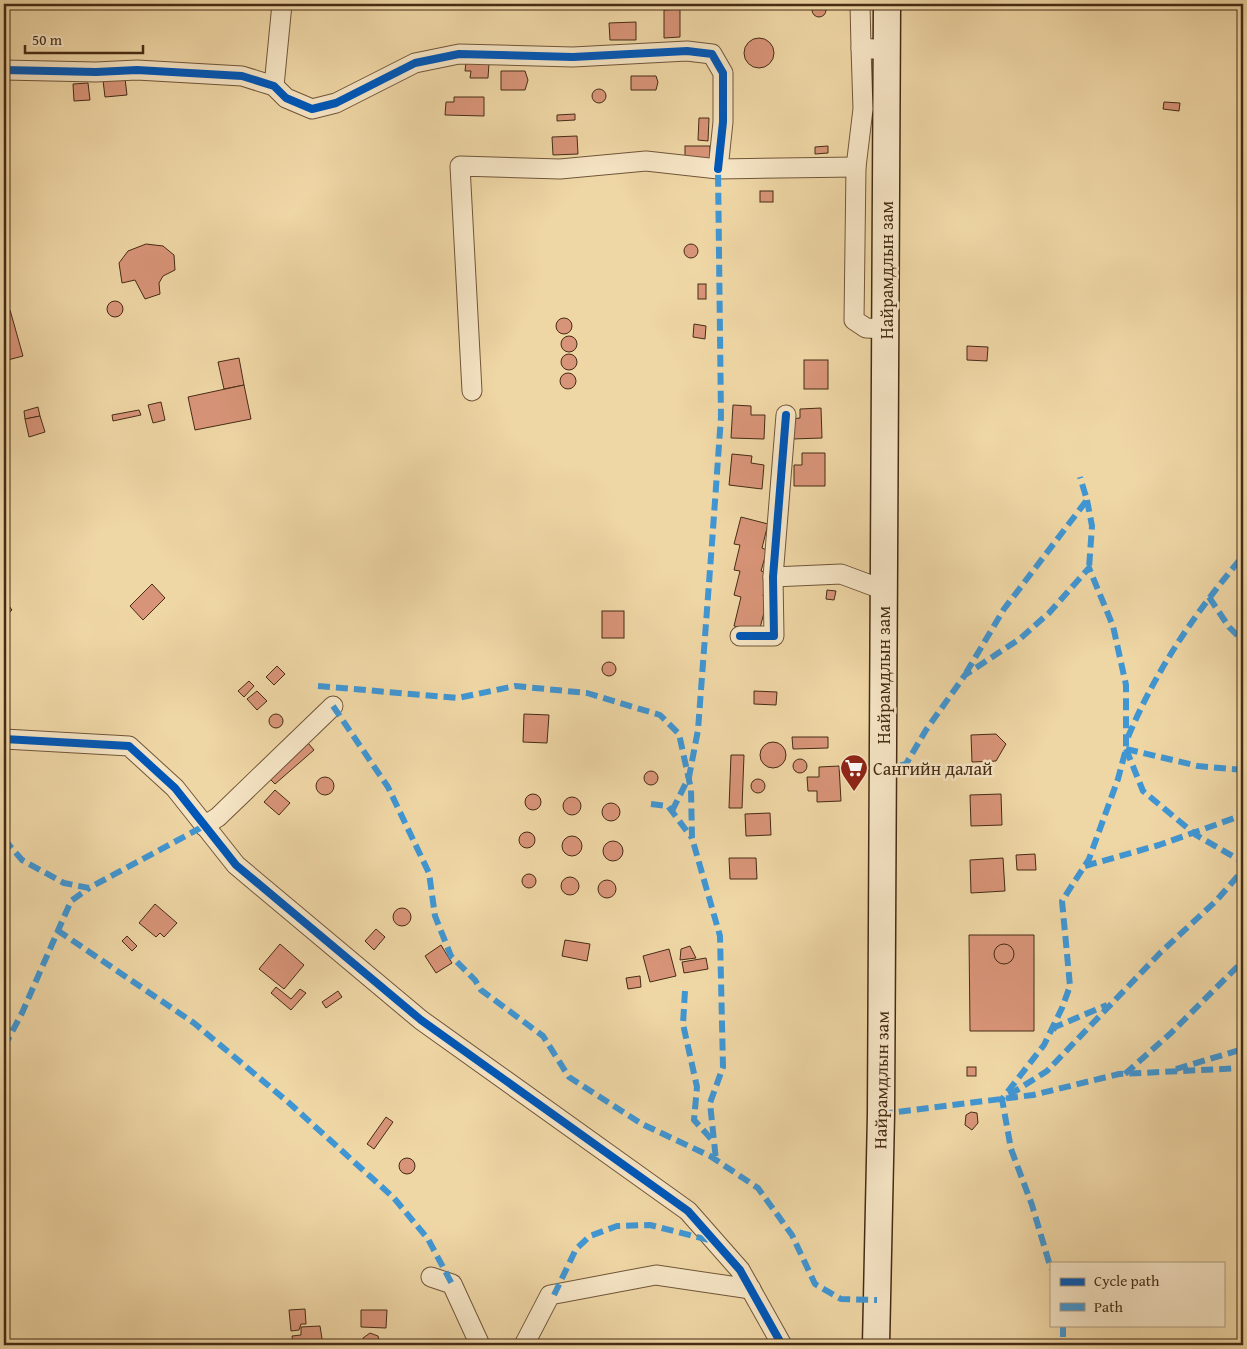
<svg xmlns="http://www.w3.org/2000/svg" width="1247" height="1349" font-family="'Gentium Book Plus',serif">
	<rect width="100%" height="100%" fill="#efd6a5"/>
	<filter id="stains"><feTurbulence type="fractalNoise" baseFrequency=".004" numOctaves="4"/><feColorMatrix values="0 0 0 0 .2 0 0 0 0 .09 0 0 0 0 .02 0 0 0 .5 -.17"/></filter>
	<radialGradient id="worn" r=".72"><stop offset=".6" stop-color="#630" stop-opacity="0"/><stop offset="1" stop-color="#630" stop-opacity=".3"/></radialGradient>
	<g fill="#d89478" stroke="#452c15">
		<circle cx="819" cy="10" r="7"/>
		<polygon points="680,9 680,37 664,38 664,10"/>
		<polygon points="636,22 636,40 610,40 609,23"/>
		<circle cx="759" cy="53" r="15"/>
		<polygon points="466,62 489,63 488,78 470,78 471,71 465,71"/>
		<polygon points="124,70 127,95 105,97 102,72"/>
		<polygon points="501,71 525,71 528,80 525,90 501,90"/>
		<polygon points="631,76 656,76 658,82 656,90 631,90"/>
		<polygon points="88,83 90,100 74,101 73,84"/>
		<circle cx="599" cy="96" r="7"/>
		<polygon points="454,97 484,97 484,116 445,115 446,102 454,102"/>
		<polygon points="1164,102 1180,103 1179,111 1163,109"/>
		<polygon points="575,114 575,120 557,121 557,115"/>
		<polygon points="699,118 709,118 708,141 698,140"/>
		<polygon points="577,136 578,154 553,155 552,137"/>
		<rect x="685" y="146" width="25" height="14"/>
		<polygon points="828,146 828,153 815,154 815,147"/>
		<rect x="760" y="191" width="13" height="11"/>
		<circle cx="691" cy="251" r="7"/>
		<polygon points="146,244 163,246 174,255 175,270 163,276 159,283 160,294 145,299 135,280 122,283 119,263 128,251"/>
		<rect x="698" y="284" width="8" height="15"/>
		<circle cx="115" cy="309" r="8"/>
		<polygon points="10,310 23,356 4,361 4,311"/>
		<circle cx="564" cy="326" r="8"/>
		<polygon points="694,324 706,326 705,339 693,337"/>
		<circle cx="569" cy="344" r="8"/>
		<polygon points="967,346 988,347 987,361 967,360"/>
		<circle cx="569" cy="362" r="8"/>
		<polygon points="239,358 244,385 224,389 218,362"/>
		<rect x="804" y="360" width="24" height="29"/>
		<polygon points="6,368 8,389 4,389 4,369"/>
		<circle cx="568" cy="381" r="8"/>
		<polygon points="244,385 251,419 195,430 188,397"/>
		<polygon points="161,402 165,420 153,423 148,405"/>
		<polygon points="733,405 751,406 751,415 765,415 764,439 731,438"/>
		<polygon points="38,407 40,416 25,419 24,411"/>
		<polygon points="821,408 822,438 792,439 791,419 800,418 800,409"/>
		<polygon points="139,410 141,415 113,421 112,415"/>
		<polygon points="40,416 45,432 29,437 25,419"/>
		<polygon points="802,453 825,453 825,486 794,486 794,465 802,465"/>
		<polygon points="732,454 752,456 751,463 764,465 762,489 729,485"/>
		<polygon points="741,517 768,524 762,548 767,550 761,571 769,573 763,596 768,597 759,632 734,626 741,597 734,595 740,571 734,570 740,545 734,544"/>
		<polygon points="152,584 165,598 143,620 130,606"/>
		<polygon points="827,590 836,591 834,600 826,599"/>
		<polygon points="4,599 12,610 4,617"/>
		<rect x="602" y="611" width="22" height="27"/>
		<circle cx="609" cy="669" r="7"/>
		<polygon points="277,666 285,674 274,685 266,677"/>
		<polygon points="249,681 254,686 244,697 238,691"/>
		<polygon points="257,691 267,701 257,710 247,699"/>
		<polygon points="754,691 777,692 776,705 754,704"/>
		<circle cx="276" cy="721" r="7"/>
		<polygon points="524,714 549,715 547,743 523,742"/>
		<polygon points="996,734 1006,744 996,761 972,762 971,735"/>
		<polygon points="792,737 828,737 828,748 793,749"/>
		<circle cx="773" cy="755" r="13"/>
		<polygon points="308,743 314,750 275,784 268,777"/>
		<polygon points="731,755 744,755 742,808 729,808"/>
		<circle cx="800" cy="766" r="7"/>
		<polygon points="839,766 841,801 817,802 817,791 808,791 807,777 819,777 819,767"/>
		<circle cx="651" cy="778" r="7"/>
		<circle cx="325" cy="786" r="9"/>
		<circle cx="758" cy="786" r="7"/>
		<polygon points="275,790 290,803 279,815 264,802"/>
		<circle cx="533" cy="802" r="8"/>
		<polygon points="1001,794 1002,825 971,826 970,795"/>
		<circle cx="572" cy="806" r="9"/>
		<circle cx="611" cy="812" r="9"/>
		<polygon points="770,813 771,835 746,836 745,814"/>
		<circle cx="527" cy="840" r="8"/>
		<circle cx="572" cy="846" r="10"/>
		<circle cx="613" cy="851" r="10"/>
		<polygon points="1035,854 1036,870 1017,870 1016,855"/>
		<polygon points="729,858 756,858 757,879 730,879"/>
		<polygon points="1003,858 1005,891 971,893 970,860"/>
		<circle cx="529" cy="881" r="7"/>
		<circle cx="570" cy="886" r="9"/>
		<circle cx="607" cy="889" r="9"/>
		<polygon points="155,904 177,923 164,937 160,933 156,937 139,923"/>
		<circle cx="402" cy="917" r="9"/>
		<polygon points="376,929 385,937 374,950 365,941"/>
		<polygon points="969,935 1034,935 1034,1031 970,1031"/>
		<polygon points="127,936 137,946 132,951 122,941"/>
		<polygon points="565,940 590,944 587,961 562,956"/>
		<polygon points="280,944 304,965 284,989 259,969"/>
		<circle cx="1004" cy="954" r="10"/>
		<polygon points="441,945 452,963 436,973 425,956"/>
		<polygon points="690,946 696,958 680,960 681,949"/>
		<polygon points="669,949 676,976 650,982 643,956"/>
		<polygon points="706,958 708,969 684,973 682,962"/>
		<polygon points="640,976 641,987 628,989 626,978"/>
		<polygon points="276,987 291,999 300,989 306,993 291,1010 271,993"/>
		<polygon points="338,991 342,997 326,1008 322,1002"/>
		<rect x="967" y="1067" width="9" height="9"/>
		<polygon points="971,1112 977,1113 978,1123 972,1130 965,1125 966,1115"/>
		<polygon points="386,1117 393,1122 374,1149 367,1144"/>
		<circle cx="407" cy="1166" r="8"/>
		<polygon points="305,1309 306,1324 301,1324 299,1330 291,1331 289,1310"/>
		<polygon points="361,1310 387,1310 386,1328 361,1327"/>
		<polygon points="320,1326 323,1345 293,1345 292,1336 301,1335 301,1327"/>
		<polygon points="370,1333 378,1336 380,1345 362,1345 363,1338"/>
	</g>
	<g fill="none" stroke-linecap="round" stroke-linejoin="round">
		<g stroke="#705639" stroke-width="21">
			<g id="street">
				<polyline points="860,4 861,48"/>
				<polyline points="4,70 96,72 137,70 242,76 274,86 286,98 312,109 336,103 415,63 459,54 573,57 687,51 712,54 723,73 723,122 718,169"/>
				<polyline points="274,86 282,4"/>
				<polyline points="886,329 866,328 854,320 856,167 863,109 861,48 887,50"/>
				<polyline points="472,391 460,166 560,169 646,161 718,169 856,167"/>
				<polyline points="773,577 841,574 884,590"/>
				<polyline points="740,636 774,636 773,577 786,415"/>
				<polyline points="4,739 129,746 175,788 236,865 421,1020 688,1211 740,1270 782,1345"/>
				<polyline points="204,826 218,817 333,706"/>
				<polyline points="431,1277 452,1284 480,1345"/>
				<polyline points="524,1345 550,1295 656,1275 751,1289"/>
			</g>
		</g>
		<g stroke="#452c15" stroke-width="29">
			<polyline id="secondary" points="876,1345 881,1114 887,4"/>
		</g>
		<use href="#street" stroke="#f5e4c4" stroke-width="19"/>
		<use href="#secondary" stroke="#f5e4c4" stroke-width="26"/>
		<g stroke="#4096d3" stroke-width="6" stroke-dasharray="12 6" stroke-linecap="butt">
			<polyline points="1087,500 1092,526 1089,568"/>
			<polyline points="1209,597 1229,627 1243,641"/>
			<polyline points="966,673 1004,609 1087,500 1080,477"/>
			<polyline points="318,686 458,698 515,686 587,693 660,715 679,734 691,789 692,838 720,936 723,1067 710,1103 716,1160"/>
			<polyline points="333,706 388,787 429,873 435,916 451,956 475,980 481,990 543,1036 569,1077 642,1124 710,1156 758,1188 792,1235 815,1284 841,1299 877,1300"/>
			<path d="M 1128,737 C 1157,668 1195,613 1243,556"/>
			<polyline points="1126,749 1143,791 1196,835 1243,862"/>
			<polyline points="1126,749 1198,766 1243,770"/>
			<polyline points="883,770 906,764 926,730 965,675 1021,638 1049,613 1089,568 1113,626 1126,685 1126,749 1118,779 1089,859 1062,901 1070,986 1062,1008 1044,1045 1002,1099 1011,1149 1032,1205 1051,1269"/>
			<polyline points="651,804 668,806 692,838"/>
			<polyline points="672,811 689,777 698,730 712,543 721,417 718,169"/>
			<polyline points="4,839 22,860 64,883 89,888 204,826"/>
			<polyline points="1085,866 1159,845 1243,815"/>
			<polyline points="57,930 194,1023 288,1102 394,1198 428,1239 452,1284"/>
			<polyline points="685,991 683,1024 697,1087 694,1120 714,1142"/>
			<polyline points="1053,1030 1055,1027 1107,1005"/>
			<polyline points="4,1047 22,1013 71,901 89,888"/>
			<polyline points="1176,1069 1243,1049"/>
			<polyline points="1125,1074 1171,1033 1243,961"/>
			<polyline points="1009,1095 1047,1071 1161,952 1216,901 1243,870"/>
			<polyline points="881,1114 1033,1095 1119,1074 1243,1068"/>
			<polyline points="554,1295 576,1249 590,1236 617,1226 650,1225 713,1241"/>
			<polyline points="1063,1325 1063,1345"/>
		</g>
		<g stroke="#f5e4c4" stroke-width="11">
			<g id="cycleway">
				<polyline points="4,70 96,72 137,70 242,76 274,86 286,98 312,109 336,103 415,63 459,54 573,57 687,51 712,54 723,73 723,122 718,169"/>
				<polyline points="740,636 774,636 773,577 786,415"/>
				<polyline points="4,739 129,746 175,788 236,865 421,1020 688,1211 740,1270 782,1345"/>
			</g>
		</g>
		<use href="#cycleway" stroke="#0057b8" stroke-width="8"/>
	</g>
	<defs>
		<g id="supermarket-pin" transform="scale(1.4375)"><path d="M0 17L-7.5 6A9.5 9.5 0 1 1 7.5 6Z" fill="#8f2418" stroke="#f5e4c4"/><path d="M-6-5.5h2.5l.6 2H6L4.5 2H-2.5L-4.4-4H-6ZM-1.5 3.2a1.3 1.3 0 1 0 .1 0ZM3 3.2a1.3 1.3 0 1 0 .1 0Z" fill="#fff"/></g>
	</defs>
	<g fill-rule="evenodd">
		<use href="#supermarket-pin" x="854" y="768"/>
	</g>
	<g text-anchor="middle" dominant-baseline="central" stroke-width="5" stroke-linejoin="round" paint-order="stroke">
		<g font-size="18" fill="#452c15" stroke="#f5e4c4">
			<text transform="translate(886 270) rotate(-90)">Найрамдлын зам</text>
			<text transform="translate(883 675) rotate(-90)">Найрамдлын зам</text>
			<text transform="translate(881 1080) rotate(-89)">Найрамдлын зам</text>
		</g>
		<g font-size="18" fill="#452c15" stroke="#f5e4c4" text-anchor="start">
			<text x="873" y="768">Сангийн далай</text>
		</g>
	</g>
	<rect width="1247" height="1349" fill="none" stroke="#efd6a5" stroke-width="20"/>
	<rect x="5" y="5" width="1237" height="1339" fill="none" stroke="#452c15" stroke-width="2.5"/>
	<rect x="10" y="10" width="1227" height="1329" fill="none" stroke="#452c15"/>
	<rect x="1050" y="1262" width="175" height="65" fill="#f5e4c4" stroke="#af9a7e"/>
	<rect x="1060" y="1278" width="25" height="8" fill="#0057b8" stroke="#af9a7e"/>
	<text x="1094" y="1286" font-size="15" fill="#452c15">Cycle path</text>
	<rect x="1060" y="1303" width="25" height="8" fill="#4096d3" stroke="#af9a7e"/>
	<text x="1094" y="1312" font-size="15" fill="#452c15">Path</text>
	<path d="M25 45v8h118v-8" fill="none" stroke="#452c15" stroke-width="2.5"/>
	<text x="32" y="45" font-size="15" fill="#452c15" stroke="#f5e4c4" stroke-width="4" paint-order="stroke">50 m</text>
	<rect width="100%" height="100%" filter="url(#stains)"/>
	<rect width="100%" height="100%" fill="url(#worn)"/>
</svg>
